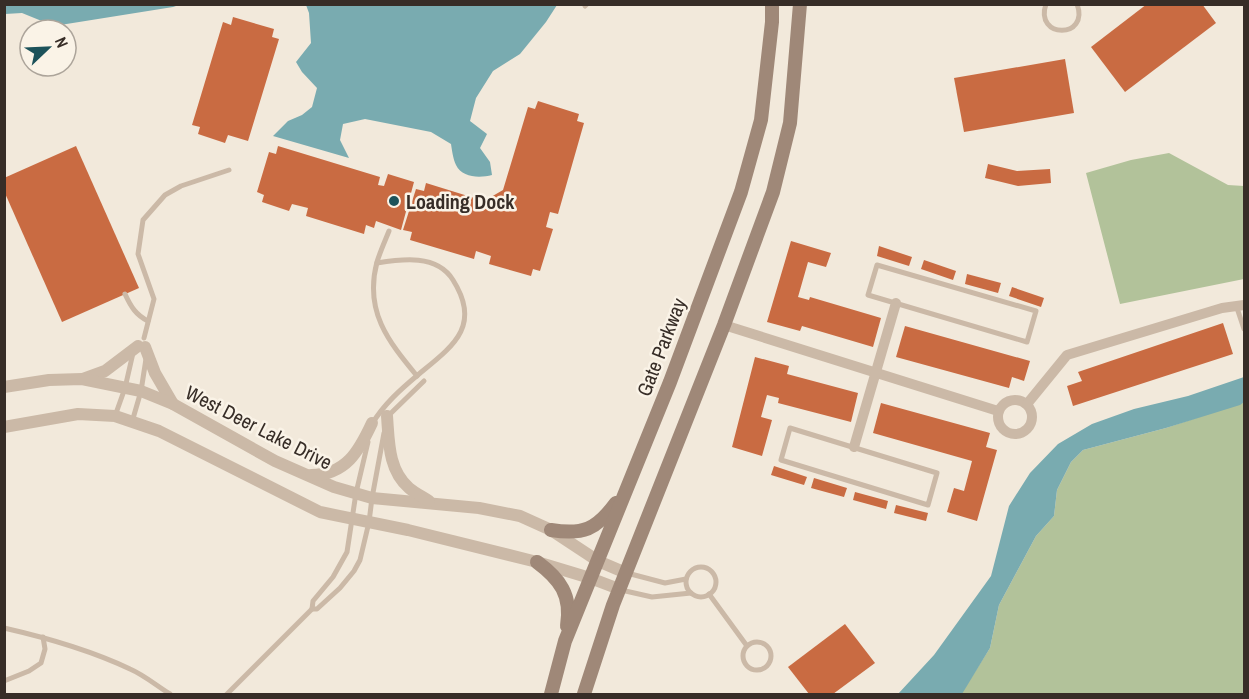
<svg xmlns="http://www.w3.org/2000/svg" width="1249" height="699" font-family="'Archivo Narrow',sans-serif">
	<rect width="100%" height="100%" fill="#f2e9db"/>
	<g fill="#b2c29a">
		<polygon points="1169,153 1228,185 1244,186 1244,279 1120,304 1086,173 1131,160"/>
		<polygon points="1244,402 1244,694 961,694 990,648 999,605 1036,536 1054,516 1057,490 1071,462 1083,450 1166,428"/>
	</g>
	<g fill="#79abb0">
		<polygon points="4,5 5,4 179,5 173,7 54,26 22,13 5,14"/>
		<path d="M 306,5 L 557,5 L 546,22 L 520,54 L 493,71 L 476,98 L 470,121 L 487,134 L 480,148 L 490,162 L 492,175 C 480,178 462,178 456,165 C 453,159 452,150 451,144 L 431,132 L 365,119 L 343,124 L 340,140 L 349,158 L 273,136 L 288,121 L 302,115 L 312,107 L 317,88 L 302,72 L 296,62 L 311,43 L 309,13 Z"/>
		<polygon points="1244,377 1244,402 1240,405 1166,428 1083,450 1071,462 1057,490 1054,516 1036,536 999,605 990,648 962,694 898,694 934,655 991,576 1009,506 1030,473 1058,444 1092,424 1134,409 1188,396"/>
	</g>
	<g fill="#c96b42">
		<polygon points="1147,4 1202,4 1216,23 1125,92 1091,47"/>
		<polygon points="233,17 274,29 272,37 279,39 248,141 228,135 225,143 198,134 200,127 192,125 223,22 231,25"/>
		<polygon points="1065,59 1074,113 964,132 954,78"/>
		<polygon points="538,101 579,114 577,121 584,123 558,214 550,212 546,227 553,229 540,271 533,269 531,276 489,264 491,256 476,251 474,259 410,240 412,232 403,230 416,189 424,191 426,183 484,201 503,190 528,107 535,109"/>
		<polygon points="76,146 139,288 62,322 4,191 4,178"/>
		<polygon points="278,146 380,177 378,185 384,186 388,174 414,182 401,230 376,221 374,228 366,225 364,234 306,216 308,208 292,204 289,211 262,202 264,195 257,192 269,152 276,154"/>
		<polygon points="988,164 1017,171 1050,169 1051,183 1018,186 985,178"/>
		<polygon points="791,241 831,253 826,267 808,262 798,297 809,300 810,297 881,318 873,347 802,326 800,331 767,322"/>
		<polygon points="879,246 912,257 909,266 877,256"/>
		<polygon points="924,260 956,271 953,280 921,269"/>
		<polygon points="967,274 1001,283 998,293 965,284"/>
		<polygon points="1012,287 1044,298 1041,307 1009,296"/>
		<polygon points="1223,323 1233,354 1073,406 1067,386 1082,381 1078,372"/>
		<polygon points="905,326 1030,361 1024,381 1012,377 1009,388 896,357"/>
		<polygon points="755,357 789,366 787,374 858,393 851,422 778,403 779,398 767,395 761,417 772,420 762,456 732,447"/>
		<polygon points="881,403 990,433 986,447 997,450 977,521 947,512 954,488 964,491 972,461 873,433"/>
		<polygon points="774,466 807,477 804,485 771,475"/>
		<polygon points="814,478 847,488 844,497 811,488"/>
		<polygon points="855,492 888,501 886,509 853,500"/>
		<polygon points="896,505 928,513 926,521 894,513"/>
		<polygon points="845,624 875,663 833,694 809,694 788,667"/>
	</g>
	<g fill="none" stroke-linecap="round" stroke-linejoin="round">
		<g stroke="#cbb9a7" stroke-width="5">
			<path d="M 1046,4 C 1034,39 1090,39 1077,4"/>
			<polyline points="585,6 587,4"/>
			<path d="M 389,231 C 385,241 380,252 377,262 C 364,311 388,341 417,376"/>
			<polygon points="877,265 1036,311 1027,342 868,295"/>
			<path d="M 125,294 C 131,307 136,315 148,321"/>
			<polyline points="1237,308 1244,329"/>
			<polyline points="144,338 154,299 138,254 143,220 165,195 181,186 229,170"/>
			<polyline points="115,416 125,388 133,353"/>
			<polyline points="388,416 424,381"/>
			<polyline points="132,422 141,391 146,359"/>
			<path d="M 372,424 C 384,404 401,389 419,374 C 453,346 482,326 453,280 C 437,254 402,259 377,263"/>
			<polygon points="790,428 937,473 928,505 781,460"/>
			<polyline points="368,442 356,493 347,552 333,577 313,601 312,609 317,609 340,588 354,571 360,560 369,522 372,498 384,433"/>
			<circle cx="701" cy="582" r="15"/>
			<polyline points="627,573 665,583 686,579"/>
			<polyline points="621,590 652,597 691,593"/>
			<polyline points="709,594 747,646"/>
			<path d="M 4,628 C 48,638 90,650 130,669 C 144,675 157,686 170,694"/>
			<circle cx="757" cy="656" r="14"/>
			<polyline points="4,681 29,671 41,663 45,649 43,637"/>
			<polyline points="227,694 312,609"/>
		</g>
		<g stroke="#cbb9a7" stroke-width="10">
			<polyline points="724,325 998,411"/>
			<circle cx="1015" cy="417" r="17"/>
			<polyline points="1027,404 1067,355 1222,308 1244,305"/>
			<polyline points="854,447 896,303"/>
		</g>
		<g stroke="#cbb9a7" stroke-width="12">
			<polyline points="145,347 155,373 173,404"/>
			<polyline points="83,379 105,371 138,346"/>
			<polyline points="4,387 49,380 82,379 141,391 173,404 275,461 334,487 372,498 479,508 520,516 551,530 598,561 626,573"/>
			<path d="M 387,416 C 389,441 388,470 409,488 C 415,493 423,497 429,501"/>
			<polyline points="4,427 78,414 115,416 159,431 320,512 408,530 537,562 590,578 619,589"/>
			<path d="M 311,475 C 346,475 359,451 372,423"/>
		</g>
		<g stroke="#9f8878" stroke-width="14">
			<path d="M 551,530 C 583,535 596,530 616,503"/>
			<path d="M 537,562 C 560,579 572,595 567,626"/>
			<polyline points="551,694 565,641 670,382 741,192 761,120 772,22 772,4"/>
			<polyline points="584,694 613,605 724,325 773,192 790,123 800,4"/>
		</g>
	</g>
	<circle fill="#1c525a" stroke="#faf3e7" stroke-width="2" cx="394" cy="201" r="6"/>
	<g text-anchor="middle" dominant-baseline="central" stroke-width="5" stroke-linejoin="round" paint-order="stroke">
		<g font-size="20" font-weight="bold" fill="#372d27" stroke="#faf3e7" text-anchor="start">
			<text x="406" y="201">Loading Dock</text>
		</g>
		<g font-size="20" fill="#372d27" stroke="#faf3e7">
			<text transform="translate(661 347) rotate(-69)">Gate Parkway</text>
			<text transform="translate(259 427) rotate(27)">West Deer Lake Drive</text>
		</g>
	</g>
	<rect width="1249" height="699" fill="none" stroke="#372d27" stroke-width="12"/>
	<g transform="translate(48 48) rotate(67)"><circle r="28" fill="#faf3e7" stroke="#aca49a" stroke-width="1.5"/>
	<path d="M0-4.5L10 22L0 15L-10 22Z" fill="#1c525a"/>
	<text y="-9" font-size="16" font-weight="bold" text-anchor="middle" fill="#372d27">N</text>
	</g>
</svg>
